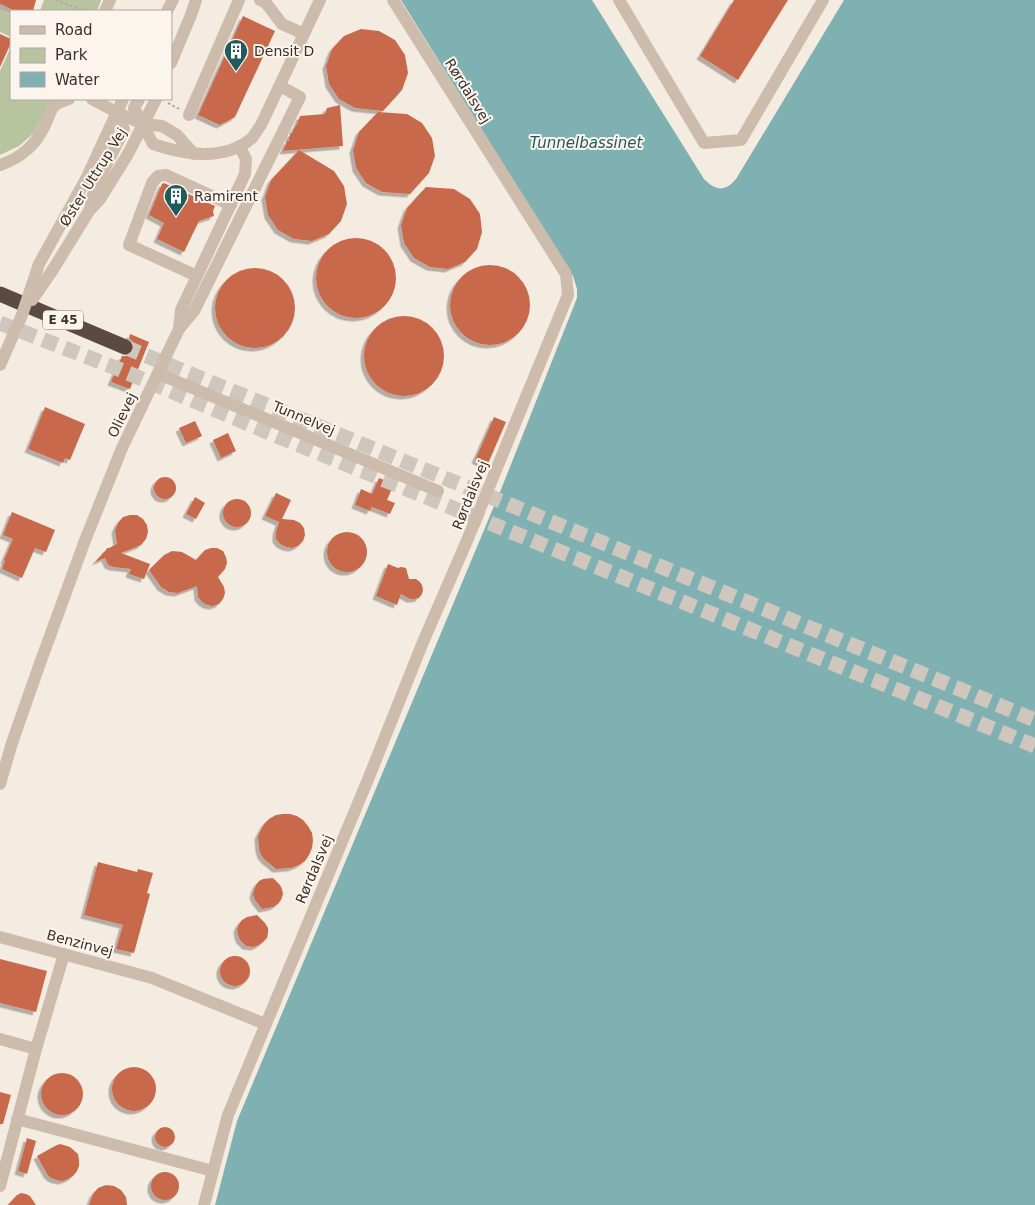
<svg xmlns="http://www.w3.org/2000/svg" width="1035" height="1205" font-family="'DejaVu Sans',sans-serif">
	<defs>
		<filter id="shadow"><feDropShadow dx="-3.5" dy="3.5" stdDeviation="0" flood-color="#0004"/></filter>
	</defs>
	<rect width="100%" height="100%" fill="#f4ebe1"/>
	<g fill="#b8c4a0">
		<polygon points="44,0 101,0 97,11 40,11"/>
		<polygon points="0,9 11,15 11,37 0,32"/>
		<polygon points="11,47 11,99 52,99 34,133 19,146 0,155 0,71"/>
	</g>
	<path fill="#7fb0b2" d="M 401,0 L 592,0 L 704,179 C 716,191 725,192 736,179 L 844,0 L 1035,0 L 1035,1205 L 215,1205 L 237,1121 L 502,487 L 577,298 L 577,289 L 573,276 Z"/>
	<g fill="#c8694b" filter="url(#shadow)">
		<polygon points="0,0 36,0 33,11 15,11 0,4"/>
		<polygon points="734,0 788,0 738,80 700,56"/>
		<polygon points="243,16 275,31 235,117 220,125 198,115"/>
		<polygon points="361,29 379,31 395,40 405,55 408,73 402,90 383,111 355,108 339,99 329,84 326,66 332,49 344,36"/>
		<polygon points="0,34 11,39 11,43 0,67"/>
		<polygon points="340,105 343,146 283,151 287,141 289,141 289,138 291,133 293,133 293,130 297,124 300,116 325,114 327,108"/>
		<polygon points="378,112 407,114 422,123 432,138 435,156 429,173 410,194 382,192 366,183 356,168 353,150 359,132"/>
		<polygon points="299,150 334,171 344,186 347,204 341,221 329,234 312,241 294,239 278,230 268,215 265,197 271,180"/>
		<polygon points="164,183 215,206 213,211 214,216 199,221 184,252 157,239 164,223 149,215 162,184"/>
		<polygon points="426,187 454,189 470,199 480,214 482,232 477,249 465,262 448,269 430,267 414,258 404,243 401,225 407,208"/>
		<circle cx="356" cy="278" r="40"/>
		<circle cx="490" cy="305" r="40"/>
		<circle cx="255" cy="308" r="40"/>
		<circle cx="404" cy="356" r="40"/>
		<polygon points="130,334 149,342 130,389 111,382 122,356 126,356 130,355 134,350 134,345 133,342 129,338"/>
		<polygon points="45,407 85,424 70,460 65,458 63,463 28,449"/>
		<polygon points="494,417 506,422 487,466 475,460"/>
		<polygon points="195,421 202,436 186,443 179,428"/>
		<polygon points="228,433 236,451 221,458 213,440"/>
		<circle cx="165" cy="488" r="11"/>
		<polygon points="379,478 394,484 387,500 395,503 390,514 372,507 370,511 355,505 361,489 372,494"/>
		<polygon points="276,493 291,500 282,519 294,520 300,523 304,528 305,535 303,541 298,546 292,548 286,547 280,544 276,539 276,532 279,522 265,516"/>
		<polygon points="195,497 205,503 196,519 186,514"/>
		<circle cx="237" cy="513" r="14"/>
		<polygon points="12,512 55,530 46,552 35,548 22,578 2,569 5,561 4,560 13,539 3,535"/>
		<polygon points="130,515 137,515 143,519 147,525 148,532 146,539 141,545 121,553 150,564 144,579 129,574 131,569 113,567 108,565 105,558 95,562 106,550 107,548 109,548 117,544 115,530 118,523 123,517"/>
		<circle cx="347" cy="552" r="20"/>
		<polygon points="211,548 217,548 223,551 226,557 227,563 225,569 218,577 224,587 225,593 223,599 219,604 213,606 207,605 202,602 198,597 197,586 178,593 169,592 161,587 149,570 164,555 172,551 182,552 196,560 205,550"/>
		<polygon points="388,564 398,568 401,567 406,568 409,579 416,579 420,582 422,585 423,590 422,594 419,598 414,599 410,599 401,594 397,605 376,596"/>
		<polygon points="283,814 290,814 297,816 303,820 308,826 312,833 313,840 312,848 309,855 305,861 299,865 291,868 276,869 265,860 261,855 259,849 258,836 264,824 269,819 276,815"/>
		<polygon points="98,862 137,872 138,869 153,873 147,893 150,894 134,953 116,949 123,925 84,915"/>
		<polygon points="273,878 280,885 282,889 283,894 281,900 278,904 273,907 262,909 255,900 253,895 254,890 256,885 259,881 263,879"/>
		<polygon points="257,915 265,923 268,928 268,933 267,938 263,942 259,945 254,947 246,946 240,940 238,935 237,929 239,924 242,920 247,917"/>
		<circle cx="235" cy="971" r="15"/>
		<polygon points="0,959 47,971 36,1012 0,1003"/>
		<circle cx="134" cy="1089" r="22"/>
		<circle cx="62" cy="1094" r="21"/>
		<polygon points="0,1092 11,1095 3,1124 0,1124"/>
		<circle cx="165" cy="1137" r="10"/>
		<polygon points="27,1138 36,1141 27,1174 18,1171"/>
		<polygon points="60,1144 70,1147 78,1154 79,1160 79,1166 77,1171 73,1176 68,1179 62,1181 56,1180 51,1178 47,1174 37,1156 55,1146"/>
		<circle cx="165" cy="1186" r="14"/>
		<polygon points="106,1185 114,1186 121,1190 126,1197 127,1205 89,1205 93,1194 98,1188"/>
		<polygon points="21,1193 26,1194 30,1196 36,1205 8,1205 17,1195"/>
	</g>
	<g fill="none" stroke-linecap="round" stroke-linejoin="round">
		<g stroke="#cfc6bd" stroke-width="15" stroke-dasharray="15 8" stroke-linecap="butt">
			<polyline points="0,323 116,368 277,436 1035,746"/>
			<polyline points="125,347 1035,720"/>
		</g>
		<g stroke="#b9a596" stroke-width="2" stroke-dasharray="2.5 2.5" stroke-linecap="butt">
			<polyline points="56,0 84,11"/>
			<polyline points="168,103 179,109"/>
		</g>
		<g stroke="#cdbbac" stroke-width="12">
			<polyline points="260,0 266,3 282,24 304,34"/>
			<polyline points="619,0 704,143 741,140 823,0"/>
			<polyline points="105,11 110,0"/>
			<polyline points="167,11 173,0"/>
			<polyline points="171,63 191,15 196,0"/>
			<polyline points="92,99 116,112 143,124 162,126 177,135 194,154"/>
			<path d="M 139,99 L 134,108 L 153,144 C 185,155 224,162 252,138 C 255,134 258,129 261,125 L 320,0"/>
			<polyline points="189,115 239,0"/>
			<path d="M 0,165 C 21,158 37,144 46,123 C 48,119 51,109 54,106 C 58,102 65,101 69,99"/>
			<polyline points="90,209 94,190 124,129 116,112"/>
			<polyline points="39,264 86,179 123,99"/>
			<polyline points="52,271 89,211 100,199 128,154 156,99"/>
			<polyline points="197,276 129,245 152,183 158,176 166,175 231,205"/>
			<polyline points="179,329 181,310 245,174 246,159 239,146"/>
			<polyline points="159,374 438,491"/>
			<polyline points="0,784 12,743 39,666 84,543 122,448 179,329 194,311 300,97 280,86"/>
			<polyline points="0,937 152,978 265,1024"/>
			<polyline points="0,1039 36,1049 64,954"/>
			<polyline points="17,1119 213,1171"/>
			<polyline points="0,1186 36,1049"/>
			<polyline points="204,1205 228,1115 369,777 423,642 466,543 568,295 566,274 393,0"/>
		</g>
		<polyline stroke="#5c4a42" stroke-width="15" points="0,294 125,347"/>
		<g stroke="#cdbbac" stroke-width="12">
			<polyline points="32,300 52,271"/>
			<polyline points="0,365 22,315 39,264"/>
		</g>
	</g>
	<defs>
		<g id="building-pin" transform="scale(1.25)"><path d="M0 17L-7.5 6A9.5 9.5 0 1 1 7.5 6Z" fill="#1f5a5e" stroke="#fbf5ee"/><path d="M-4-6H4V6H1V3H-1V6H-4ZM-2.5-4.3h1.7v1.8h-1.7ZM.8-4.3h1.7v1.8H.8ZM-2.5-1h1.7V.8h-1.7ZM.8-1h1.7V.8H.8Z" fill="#fff"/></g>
	</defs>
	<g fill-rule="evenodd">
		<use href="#building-pin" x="236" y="51"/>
		<use href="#building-pin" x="176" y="196"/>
	</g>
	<g text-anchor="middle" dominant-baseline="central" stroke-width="4" stroke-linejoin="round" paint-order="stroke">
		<rect fill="#fbf5ee" stroke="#756b66" stroke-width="1" x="43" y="310.5" width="40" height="19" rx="4"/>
		<g font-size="12" font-weight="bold" fill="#3b302b">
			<text x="63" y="320">E 45</text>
		</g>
		<g font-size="14" fill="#3b302b" stroke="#fbf5ee" text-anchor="start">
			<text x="254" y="51">Densit D</text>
			<text x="194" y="196">Ramirent</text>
		</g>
		<g font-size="14" fill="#3b302b" stroke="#fbf5ee">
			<text transform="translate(468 91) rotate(58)">Rørdalsvej</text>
			<text transform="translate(93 177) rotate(-58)">Øster Uttrup Vej</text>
			<text transform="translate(122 415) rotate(-64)">Olievej</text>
			<text transform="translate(304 418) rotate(23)">Tunnelvej</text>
			<text transform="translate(470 495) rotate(-68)">Rørdalsvej</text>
			<text transform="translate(314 869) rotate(-67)">Rørdalsvej</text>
			<text transform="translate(80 943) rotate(15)">Benzinvej</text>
		</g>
		<g font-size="15" font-style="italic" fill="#1f5a5e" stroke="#fbf5ee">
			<text x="586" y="143">Tunnelbassinet</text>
		</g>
	</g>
	<rect x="10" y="10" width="162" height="90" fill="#fbf5ee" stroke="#aea6a0"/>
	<rect x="20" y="26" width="25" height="8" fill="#cdbbac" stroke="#aea6a0"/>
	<text x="55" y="35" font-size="15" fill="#3b302b">Road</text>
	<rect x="20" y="48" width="25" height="15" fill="#b8c4a0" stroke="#aea6a0"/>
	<text x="55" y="60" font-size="15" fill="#3b302b">Park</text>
	<rect x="20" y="72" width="25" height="15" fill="#7fb0b2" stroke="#aea6a0"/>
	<text x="55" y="85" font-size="15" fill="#3b302b">Water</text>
</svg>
